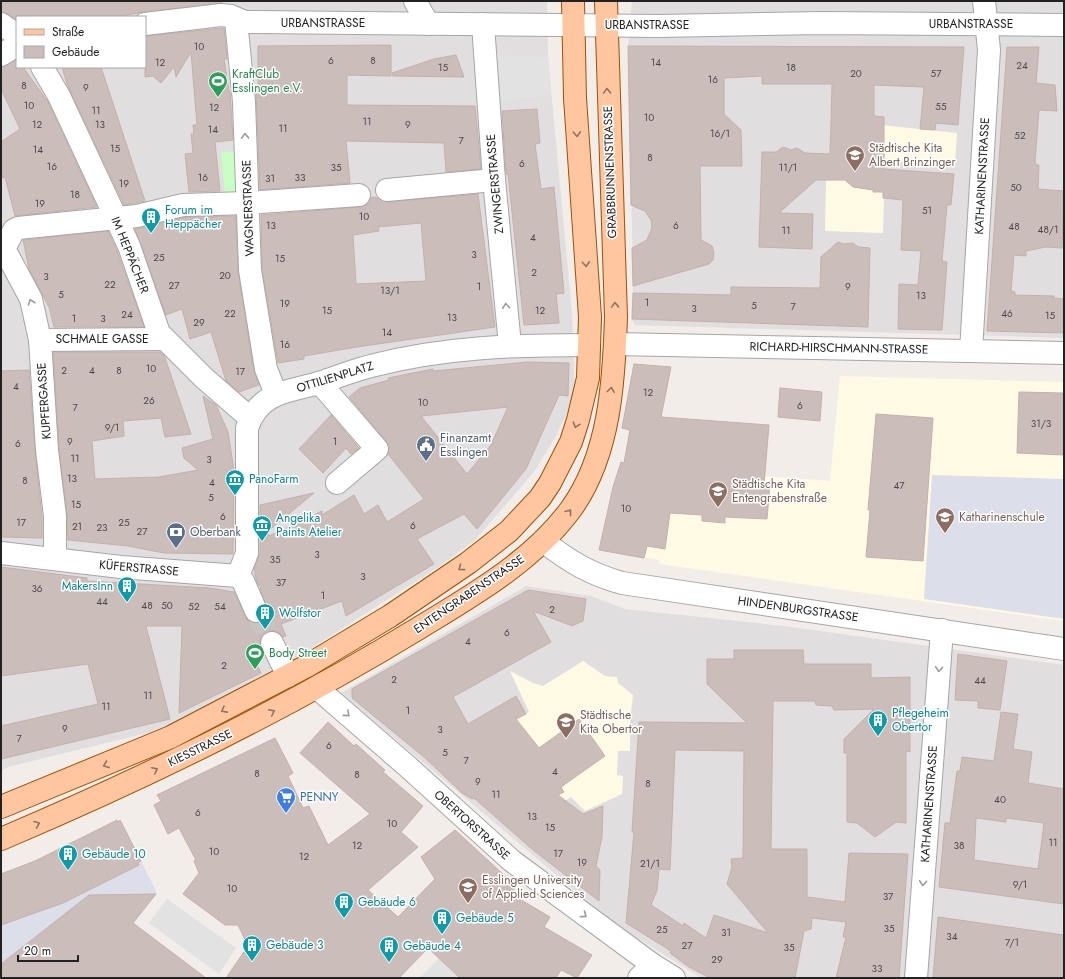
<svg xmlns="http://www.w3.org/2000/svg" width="1065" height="979" font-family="Jost,sans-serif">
	<rect width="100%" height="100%" fill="#f2ede8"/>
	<g fill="#e0dedf" fill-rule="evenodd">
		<path d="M 1,1 L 547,1 L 548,57 L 572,313 L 575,396 L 556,436 L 534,472 L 475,540 L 440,566 L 266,677 L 159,730 L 8,767 L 1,771 ZM 17,17 L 145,17 L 145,67 L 17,67 Z"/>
		<polygon points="632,1 1064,1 1064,338 635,325 632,319 633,276 628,46"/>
		<polygon points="526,586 591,596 625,609 784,626 1064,665 1064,978 701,978 612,922 341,693"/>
	</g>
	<g fill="#fffae4">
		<polygon points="831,107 864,108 872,124 957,133 955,164 885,161 883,233 825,231 826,180 835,140 830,135"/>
		<polygon points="840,376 1064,382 1064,621 659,564 659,560 599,550 613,487 621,462 655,468 830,481"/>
		<polygon points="583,661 605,676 617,677 618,683 633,695 630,722 630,751 618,751 617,775 623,776 622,794 585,811 571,797 552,809 496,731 529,712 510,671 533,683 543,686"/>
	</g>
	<polygon fill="#c8fec3" points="238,151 241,196 225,197 221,152"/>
	<g fill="#e2e2e2">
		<polygon points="497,55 548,57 551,95 502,101"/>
		<polygon points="167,899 236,948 219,974 149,923"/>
		<polygon points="439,958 460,978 420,978"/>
	</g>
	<g fill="#dcdee9">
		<polygon points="932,475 1064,479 1064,619 924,599"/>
		<polygon points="141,861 157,893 155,895 55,922 1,964 1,925 52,906 139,865 138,862"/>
	</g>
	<g fill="#cbbeba" stroke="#c6b0a8" fill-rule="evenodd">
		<polygon points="1,1 221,1 222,3 144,12 115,17 17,17 17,20 8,14 1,12"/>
		<polygon points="224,28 227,59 224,59 229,91 230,91 233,140 215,142 220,191 189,192 185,154 193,153 191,134 194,134 193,125 197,125 191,52 176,77 174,67 161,83 153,76 145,77 145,36"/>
		<polygon points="391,45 391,76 347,75 347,105 475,106 481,169 446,172 444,143 346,141 350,183 260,190 256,92 258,92 258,46"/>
		<polygon points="628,46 964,47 958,125 936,123 935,130 920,129 924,87 874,85 874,116 884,117 884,169 954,174 951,205 947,205 942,261 947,262 942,330 898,329 899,284 918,285 921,251 901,250 903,200 883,198 883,192 873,192 873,190 853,187 845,180 816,180 779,213 813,214 812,249 759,247 762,152 776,152 783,147 791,150 797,148 805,153 830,154 832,84 762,84 762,76 724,78 724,114 741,130 742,166 700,166 701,240 712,246 714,253 713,260 709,264 633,286 632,248 647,240 652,227 651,220 645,211 631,205"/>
		<polygon points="1007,47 1039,47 1036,83 1055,85 1057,111 1039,110 1035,161 1036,165 1039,165 1038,189 1064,191 1062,248 1046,247 1026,251 1026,256 1014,255 1011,291 1015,292 1015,295 1054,296 1054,298 1064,299 1064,333 987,331"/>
		<polygon points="456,55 464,77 393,76 392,73 434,59"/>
		<polygon points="17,60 17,67 23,67 48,102 97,207 15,216 5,177 1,178 1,142 20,129 1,89 1,67"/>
		<polygon points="62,67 101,67 145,201 124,205 67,84"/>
		<polygon points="537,109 540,143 535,144 541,189 554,187 564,293 556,294 559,323 524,325 508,174 506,174 502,111"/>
		<path d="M 478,194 L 495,327 L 357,347 L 304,356 L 304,359 L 278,363 L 262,269 L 261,215 L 360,207 L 366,205 L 371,198 L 374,197 L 388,202 ZM 421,223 L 426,281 L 356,284 L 353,235 L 379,231 L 378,227 Z"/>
		<polygon points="236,216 238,272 254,371 259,385 239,392 226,381 211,332 190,339 182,309 166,315 135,229 185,217"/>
		<polygon points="108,231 117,251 144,327 54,327 49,307 29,269 23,240"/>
		<polygon points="838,242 844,244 853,243 858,247 870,248 868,327 632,319 633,293 731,295 731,287 820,288 821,257"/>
		<polygon points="53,352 160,352 164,355 191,434 165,437 161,418 123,421 124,436 92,441 95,479 159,477 198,470 184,458 182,448 213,439 203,396 216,405 228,432 234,470 233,554 164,553 128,546 68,540 67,515 59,449"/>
		<path d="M 527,362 L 569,363 L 568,396 L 559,395 L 526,469 L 477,529 L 464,514 L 417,539 L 434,564 L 346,616 L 342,601 L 281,624 L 286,636 L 283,637 L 279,633 L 273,631 L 266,632 L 261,636 L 260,647 L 251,652 L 261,673 L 179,713 L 182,626 L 146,626 L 170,719 L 1,759 L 1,726 L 98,704 L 88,664 L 1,676 L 1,567 L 87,578 L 87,581 L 210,588 L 234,592 L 248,621 L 254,623 L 261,623 L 266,618 L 268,612 L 260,590 L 261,586 L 258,585 L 256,579 L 254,569 L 260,553 L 260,505 L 314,493 L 267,532 L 269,536 L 322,511 L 322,515 L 354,495 L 364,514 L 378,505 L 387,522 L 424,499 L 388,454 L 389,447 L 386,441 L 349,397 L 360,388 L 389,380 L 388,378 L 433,369 L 433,371 ZM 508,407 L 491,445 L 467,474 L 421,416 Z"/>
		<polygon points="634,364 671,367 661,417 769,425 764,484 770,484 767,519 725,517 725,523 702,521 702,515 670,513 665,549 647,546 644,558 599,550 613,487 621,462 624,463 630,430 622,428"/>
		<polygon points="29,370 35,451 42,517 42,538 1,537 1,371"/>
		<polygon points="780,388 822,392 820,421 778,417"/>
		<polygon points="1019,392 1064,393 1064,455 1017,453"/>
		<polygon points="876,414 933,418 923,561 866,557 870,510 868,510"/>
		<polygon points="331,415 359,448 351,454 346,448 323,473 299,449"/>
		<polygon points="528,590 586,599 583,621 572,626 533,611 551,642 453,697 468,724 516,696 526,714 516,719 539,748 579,719 605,756 561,787 564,792 558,795 583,814 603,806 602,837 596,866 600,870 599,901 533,850 474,798 472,799 462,793 424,757 352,698 352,689"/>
		<path d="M 734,650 L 803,650 L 804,664 L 871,664 L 871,678 L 910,677 L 910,752 L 906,751 L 906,823 L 896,822 L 875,837 L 857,823 L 847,822 L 847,753 L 844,753 L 844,739 L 874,709 L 834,710 L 832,706 L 816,705 L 815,701 L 773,701 L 771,849 L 807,849 L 807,897 L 845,902 L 849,853 L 908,854 L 899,978 L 836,978 L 846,937 L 843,937 L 846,922 L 812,918 L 811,929 L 804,931 L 795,978 L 710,978 L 689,967 L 670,953 L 671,951 L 626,923 L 634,832 L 632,832 L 639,722 L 747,723 L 707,684 L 707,659 L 734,659 ZM 675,750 L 744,751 L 743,858 L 731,859 L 732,867 L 727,884 L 768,933 L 714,915 L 706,938 L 684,923 L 683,926 L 651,905 L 657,890 L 659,869 L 670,870 Z"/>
		<polygon points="958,654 1007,661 1000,710 978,708 978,701 955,700"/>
		<path d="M 1001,712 L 1018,714 L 1013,749 L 1032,752 L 1028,783 L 1064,789 L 1064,904 L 939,887 L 945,823 L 950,823 L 957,771 L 960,771 L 962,757 L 994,761 ZM 976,818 L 1006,822 L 1006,818 L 1044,823 L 1038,869 L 974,860 Z"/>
		<polygon points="328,722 354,746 356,744 385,770 383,772 423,806 401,832 418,847 368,890 398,917 435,879 421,857 455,830 516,886 511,894 550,917 544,927 592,955 577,978 561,970 556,978 460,978 428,948 399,978 226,978 248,946 238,925 225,925 183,894 199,873 194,861 196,860 179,828 168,834 154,805 161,801 157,795 275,738 293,773 288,776 303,808 309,806 328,845 370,814 300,753"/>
		<polygon points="117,820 118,822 120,820 141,861 138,862 139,865 63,903 1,925 1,874 35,861"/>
		<polygon points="156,894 133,923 206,978 1,978 1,964 89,895"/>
		<polygon points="938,917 1064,935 1064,978 933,978"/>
	</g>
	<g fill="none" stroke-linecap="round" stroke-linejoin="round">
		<polyline stroke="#c8c4c0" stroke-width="22" stroke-dasharray="22 11" stroke-linecap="butt" points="256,611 272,643"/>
		<g stroke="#a6a6a6" stroke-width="24">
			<g id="minor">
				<polyline points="415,1 428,24"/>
				<polyline points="236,20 244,102 250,270 266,369 276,394"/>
				<polyline points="1,24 17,35"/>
				<polyline points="145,24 221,15 231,16 245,22 659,26 822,23 1064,25"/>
				<polyline points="483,24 494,180 510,345"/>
				<polyline points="1,55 17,45"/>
				<polyline points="42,67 59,96 129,246 159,333 204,378 250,418"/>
				<polyline points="387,190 494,180"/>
				<polyline points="1,250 8,256 31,299 40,340 47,450 55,516 55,559"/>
				<polyline points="3,251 14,230 18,228 137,216 183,205 247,203 359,195"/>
				<polyline points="40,340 164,339"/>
				<polyline points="615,344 1064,353"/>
				<polyline points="971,351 989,50 984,1"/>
				<polyline points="320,383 377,449 337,483"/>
				<path d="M 543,541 C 570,562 590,574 622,583 L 1064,649"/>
				<polyline points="1,553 121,567 238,576 243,581 256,611"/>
				<path d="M 238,576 L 247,553 L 247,428 C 260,390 290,392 322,382 C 340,376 357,369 375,365 C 446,347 515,345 589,345"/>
				<polyline points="272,643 288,676"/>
				<polyline points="317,688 407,766 512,861 653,965 674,978"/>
				<polyline points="639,978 653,965"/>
				<polyline points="916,978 942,630"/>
			</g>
		</g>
		<g stroke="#9f4f00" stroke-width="24">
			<g id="major">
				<polyline points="1,807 171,737 307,666 390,616 468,563 509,531 540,498 550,483 571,442 578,420 588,378 590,317 575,98 573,1"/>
				<path d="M 1,839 C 145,778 285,710 419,628 C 473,595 533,561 571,509 C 610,455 614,381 616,317 L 606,1"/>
			</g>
		</g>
		<use href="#minor" stroke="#fff" stroke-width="22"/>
		<use href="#major" stroke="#ffc6a0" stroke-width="22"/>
	</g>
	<defs><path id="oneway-chevron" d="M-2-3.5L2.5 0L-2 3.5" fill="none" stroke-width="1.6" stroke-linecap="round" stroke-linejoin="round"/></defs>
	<g stroke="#907461">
		<use href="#oneway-chevron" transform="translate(607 91) rotate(-92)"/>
		<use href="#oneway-chevron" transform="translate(577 134) rotate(87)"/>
		<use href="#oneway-chevron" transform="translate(586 264) rotate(86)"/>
		<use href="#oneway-chevron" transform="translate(615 305) rotate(-92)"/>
		<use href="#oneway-chevron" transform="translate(611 390) rotate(-83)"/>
		<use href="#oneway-chevron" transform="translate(576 425) rotate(109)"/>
		<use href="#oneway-chevron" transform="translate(569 512) rotate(-52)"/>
		<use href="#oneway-chevron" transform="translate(461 568) rotate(144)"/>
		<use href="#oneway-chevron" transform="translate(224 710) rotate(151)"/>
		<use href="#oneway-chevron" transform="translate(272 712) rotate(-26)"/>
		<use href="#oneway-chevron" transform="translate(106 765) rotate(158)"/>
		<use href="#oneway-chevron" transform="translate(155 770) rotate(-26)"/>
		<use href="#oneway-chevron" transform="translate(37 824) rotate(-23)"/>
	</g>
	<g stroke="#9c9c9c">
		<use href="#oneway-chevron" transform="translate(245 136) rotate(-92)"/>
		<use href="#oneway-chevron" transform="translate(31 302) rotate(-109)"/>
		<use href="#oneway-chevron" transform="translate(506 306) rotate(-95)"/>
		<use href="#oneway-chevron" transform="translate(939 669) rotate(94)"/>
		<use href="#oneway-chevron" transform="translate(347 714) rotate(41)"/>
		<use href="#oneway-chevron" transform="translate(923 883) rotate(94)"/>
		<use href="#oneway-chevron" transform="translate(584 915) rotate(36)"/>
	</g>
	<defs>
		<g id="stadium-pin" transform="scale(1)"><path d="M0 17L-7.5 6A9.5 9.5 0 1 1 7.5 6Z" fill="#2e9e5b" stroke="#fff"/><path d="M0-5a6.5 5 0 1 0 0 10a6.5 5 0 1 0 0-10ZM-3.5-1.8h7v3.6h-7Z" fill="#fff"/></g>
		<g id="school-pin" transform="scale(1)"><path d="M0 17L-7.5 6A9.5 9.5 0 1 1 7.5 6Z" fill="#8d6e63" stroke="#fff"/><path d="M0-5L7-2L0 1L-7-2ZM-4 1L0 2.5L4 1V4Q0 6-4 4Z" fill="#fff"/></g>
		<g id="building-pin" transform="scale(1)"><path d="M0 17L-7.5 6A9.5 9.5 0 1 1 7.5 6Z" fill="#0f9aa8" stroke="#fff"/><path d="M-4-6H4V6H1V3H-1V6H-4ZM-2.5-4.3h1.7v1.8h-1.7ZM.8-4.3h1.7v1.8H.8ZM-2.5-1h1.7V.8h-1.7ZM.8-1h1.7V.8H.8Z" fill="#fff"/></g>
		<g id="civic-pin" transform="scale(1)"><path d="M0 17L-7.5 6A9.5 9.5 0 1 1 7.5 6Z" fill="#5c6f8a" stroke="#fff"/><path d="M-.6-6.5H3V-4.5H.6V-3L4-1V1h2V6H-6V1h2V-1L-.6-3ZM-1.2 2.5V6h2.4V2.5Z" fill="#fff"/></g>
		<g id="museum-pin" transform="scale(1)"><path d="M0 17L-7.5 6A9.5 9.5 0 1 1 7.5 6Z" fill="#0f9aa8" stroke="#fff"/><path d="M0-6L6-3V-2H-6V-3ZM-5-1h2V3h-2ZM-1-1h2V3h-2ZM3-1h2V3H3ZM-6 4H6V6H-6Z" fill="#fff"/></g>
		<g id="bank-pin" transform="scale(1)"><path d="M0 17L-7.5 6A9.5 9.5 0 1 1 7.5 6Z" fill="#5c6f8a" stroke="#fff"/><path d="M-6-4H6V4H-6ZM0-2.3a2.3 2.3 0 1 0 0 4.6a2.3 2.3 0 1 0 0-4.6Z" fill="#fff"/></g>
		<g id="supermarket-pin" transform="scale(1)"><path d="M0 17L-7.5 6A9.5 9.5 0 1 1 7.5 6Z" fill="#3f7fe0" stroke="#fff"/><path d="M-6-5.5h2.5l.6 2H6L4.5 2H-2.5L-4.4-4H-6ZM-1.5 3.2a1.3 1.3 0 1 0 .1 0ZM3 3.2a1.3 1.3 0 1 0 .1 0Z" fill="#fff"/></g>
		<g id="university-pin" transform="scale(1)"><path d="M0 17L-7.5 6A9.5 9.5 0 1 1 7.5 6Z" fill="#8d6e63" stroke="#fff"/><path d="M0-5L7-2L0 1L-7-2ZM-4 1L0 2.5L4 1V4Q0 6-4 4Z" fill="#fff"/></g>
	</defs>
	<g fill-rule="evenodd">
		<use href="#stadium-pin" x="218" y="81"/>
		<use href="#school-pin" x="855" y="155"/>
		<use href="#building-pin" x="151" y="217"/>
		<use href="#civic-pin" x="426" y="445"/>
		<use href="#museum-pin" x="235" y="479"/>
		<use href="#school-pin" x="718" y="491"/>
		<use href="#school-pin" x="945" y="517"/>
		<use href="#museum-pin" x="262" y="525"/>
		<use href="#bank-pin" x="176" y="532"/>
		<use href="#building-pin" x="127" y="586"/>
		<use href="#building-pin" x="265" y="613"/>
		<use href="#stadium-pin" x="255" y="653"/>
		<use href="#building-pin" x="878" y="720"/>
		<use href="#school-pin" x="566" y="722"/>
		<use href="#supermarket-pin" x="286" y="797"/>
		<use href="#building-pin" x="68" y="854"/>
		<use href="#university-pin" x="468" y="887"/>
		<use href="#building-pin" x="344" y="902"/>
		<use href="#building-pin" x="442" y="918"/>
		<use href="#building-pin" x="252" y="945"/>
		<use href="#building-pin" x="389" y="946"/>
	</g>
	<g text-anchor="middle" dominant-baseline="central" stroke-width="3" stroke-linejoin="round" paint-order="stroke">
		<g font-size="10" fill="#4c4948">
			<text x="199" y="46">10</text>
			<text x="331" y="60">6</text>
			<text x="373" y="60">8</text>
			<text x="160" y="62">12</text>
			<text x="656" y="62">14</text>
			<text x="1022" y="65">24</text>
			<text x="443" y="67">15</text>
			<text x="791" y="67">18</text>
			<text x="856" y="73">20</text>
			<text x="936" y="73">57</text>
			<text x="713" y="79">16</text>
			<text x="24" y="85">8</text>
			<text x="86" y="87">9</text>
			<text x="29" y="105">10</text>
			<text x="941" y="106">55</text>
			<text x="214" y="107">12</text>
			<text x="96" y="110">11</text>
			<text x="649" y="117">10</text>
			<text x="367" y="121">11</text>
			<text x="37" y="124">12</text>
			<text x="100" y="124">13</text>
			<text x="408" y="124">9</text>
			<text x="283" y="128">11</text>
			<text x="213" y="129">14</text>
			<text x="720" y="133">16/1</text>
			<text x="1020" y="135">52</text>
			<text x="461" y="140">7</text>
			<text x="115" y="148">15</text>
			<text x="38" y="149">14</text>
			<text x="650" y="157">8</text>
			<text x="522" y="163">6</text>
			<text x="52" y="166">16</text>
			<text x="336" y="167">35</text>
			<text x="788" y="167">11/1</text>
			<text x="203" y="177">16</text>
			<text x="300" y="177">33</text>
			<text x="270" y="178">31</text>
			<text x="124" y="183">19</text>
			<text x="1016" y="187">50</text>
			<text x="75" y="194">18</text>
			<text x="40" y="203">19</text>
			<text x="927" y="210">51</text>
			<text x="364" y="216">10</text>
			<text x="271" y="225">13</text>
			<text x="676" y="225">6</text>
			<text x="1014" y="226">48</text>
			<text x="1048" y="229">48/1</text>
			<text x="786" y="230">11</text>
			<text x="533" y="237">4</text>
			<text x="474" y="254">3</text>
			<text x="159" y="257">25</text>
			<text x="280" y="258">15</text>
			<text x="534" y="272">2</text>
			<text x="225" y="275">20</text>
			<text x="46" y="276">3</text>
			<text x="110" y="284">22</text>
			<text x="174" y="285">27</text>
			<text x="479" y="286">1</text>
			<text x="848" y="286">9</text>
			<text x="390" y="290">13/1</text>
			<text x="61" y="294">5</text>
			<text x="921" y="295">13</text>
			<text x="647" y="302">1</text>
			<text x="285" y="303">19</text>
			<text x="754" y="305">5</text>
			<text x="793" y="306">7</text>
			<text x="694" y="308">3</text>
			<text x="327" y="310">15</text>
			<text x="540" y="310">12</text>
			<text x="230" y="313">22</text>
			<text x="1007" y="313">46</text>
			<text x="127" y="314">24</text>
			<text x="1050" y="315">15</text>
			<text x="452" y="317">13</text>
			<text x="74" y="318">1</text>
			<text x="103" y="318">3</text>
			<text x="199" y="322">29</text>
			<text x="387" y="332">14</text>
			<text x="285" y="344">16</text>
			<text x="151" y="368">10</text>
			<text x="64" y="370">2</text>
			<text x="92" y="370">4</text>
			<text x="119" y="370">8</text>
			<text x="240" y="371">17</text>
			<text x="16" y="386">4</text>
			<text x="648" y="392">12</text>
			<text x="149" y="400">26</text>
			<text x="423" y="402">10</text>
			<text x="800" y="405">6</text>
			<text x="75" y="407">7</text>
			<text x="1041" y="423">31/3</text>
			<text x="112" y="427">9/1</text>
			<text x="70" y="441">9</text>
			<text x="335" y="441">1</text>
			<text x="18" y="443">6</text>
			<text x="75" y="458">11</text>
			<text x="209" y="459">3</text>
			<text x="72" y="478">13</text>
			<text x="25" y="480">8</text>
			<text x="212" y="482">4</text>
			<text x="899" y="485">47</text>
			<text x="211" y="497">5</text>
			<text x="76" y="504">15</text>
			<text x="626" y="508">10</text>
			<text x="223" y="516">6</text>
			<text x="21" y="522">17</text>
			<text x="124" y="522">25</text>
			<text x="413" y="525">6</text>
			<text x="77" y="526">21</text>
			<text x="102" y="527">23</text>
			<text x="142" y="531">27</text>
			<text x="317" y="554">3</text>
			<text x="275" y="559">35</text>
			<text x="363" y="576">3</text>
			<text x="281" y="582">37</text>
			<text x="37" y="588">36</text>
			<text x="323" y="595">1</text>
			<text x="102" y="601">44</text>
			<text x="147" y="605">48</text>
			<text x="167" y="605">50</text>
			<text x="194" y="606">52</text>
			<text x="220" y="606">54</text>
			<text x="552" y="609">2</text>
			<text x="507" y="632">6</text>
			<text x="468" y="641">4</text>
			<text x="224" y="665">2</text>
			<text x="394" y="679">2</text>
			<text x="980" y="680">44</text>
			<text x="148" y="695">11</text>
			<text x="106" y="706">11</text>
			<text x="408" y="710">1</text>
			<text x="65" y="728">9</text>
			<text x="440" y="729">3</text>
			<text x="19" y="738">7</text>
			<text x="329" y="745">6</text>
			<text x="445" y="752">5</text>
			<text x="466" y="760">7</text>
			<text x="555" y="771">4</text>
			<text x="257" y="773">8</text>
			<text x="357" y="774">8</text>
			<text x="478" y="781">9</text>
			<text x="648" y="783">8</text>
			<text x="496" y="794">11</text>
			<text x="1000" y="799">40</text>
			<text x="198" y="812">6</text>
			<text x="532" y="816">13</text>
			<text x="392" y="823">10</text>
			<text x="550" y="827">15</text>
			<text x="1053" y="842">11</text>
			<text x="357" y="845">12</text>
			<text x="959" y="845">38</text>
			<text x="214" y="851">10</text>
			<text x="558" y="853">17</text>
			<text x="304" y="856">12</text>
			<text x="582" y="862">19</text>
			<text x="650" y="863">21/1</text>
			<text x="1020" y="884">9/1</text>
			<text x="232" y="888">10</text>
			<text x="888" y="896">37</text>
			<text x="889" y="928">35</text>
			<text x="662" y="929">25</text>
			<text x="726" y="932">31</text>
			<text x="952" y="936">34</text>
			<text x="1012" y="942">7/1</text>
			<text x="687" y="945">27</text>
			<text x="789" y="947">35</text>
			<text x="717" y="959">29</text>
			<text x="877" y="968">33</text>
		</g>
		<g font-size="12" fill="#222" stroke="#fff">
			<text x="323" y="23">URBANSTRASSE</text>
			<text x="971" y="24">URBANSTRASSE</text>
			<text x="647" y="25">URBANSTRASSE</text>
			<text transform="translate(610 172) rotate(-92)">GRABBRUNNENSTRASSE</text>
			<text transform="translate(982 176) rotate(-87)">KATHARINENSTRASSE</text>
			<text transform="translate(495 184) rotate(-95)">ZWINGERSTRASSE</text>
			<text transform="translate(248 208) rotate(-92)">WAGNERSTRASSE</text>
			<text transform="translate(130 255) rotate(68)">IM HEPPÄCHER</text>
			<text x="102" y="339">SCHMALE GASSE</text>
			<text transform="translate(839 348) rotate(1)">RICHARD-HIRSCHMANN-STRASSE</text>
			<text transform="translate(335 377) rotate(-17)">OTTILIENPLATZ</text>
			<text transform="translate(44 401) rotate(-94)">KUPFERGASSE</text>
			<text transform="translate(139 568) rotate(5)">KÜFERSTRASSE</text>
			<text transform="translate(469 594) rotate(-34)">ENTENGRABENSTRASSE</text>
			<text transform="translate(798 609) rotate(8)">HINDENBURGSTRASSE</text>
			<text transform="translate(200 748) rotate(-26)">KIESSTRASSE</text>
			<text transform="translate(929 804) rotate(-86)">KATHARINENSTRASSE</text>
			<text transform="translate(472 825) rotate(42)">OBERTORSTRASSE</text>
		</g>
		<g font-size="12" fill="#27864d" stroke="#fff" text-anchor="start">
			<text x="232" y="74">KraftClub<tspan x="232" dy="14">Esslingen e.V.</tspan></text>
			<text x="269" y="653">Body Street</text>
		</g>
		<g font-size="12" fill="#785e54" stroke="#fff" text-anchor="start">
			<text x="869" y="148">Städtische Kita<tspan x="869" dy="14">Albert Brinzinger</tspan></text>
			<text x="732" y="484">Städtische Kita<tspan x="732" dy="14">Entengrabenstraße</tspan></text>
			<text x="959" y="517">Katharinenschule</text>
			<text x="580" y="715">Städtische<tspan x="580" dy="14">Kita Obertor</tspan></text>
			<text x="482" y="880">Esslingen University<tspan x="482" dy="14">of Applied Sciences</tspan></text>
		</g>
		<g font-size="12" fill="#0d838f" stroke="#fff" text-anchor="start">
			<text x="165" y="210">Forum im<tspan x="165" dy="14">Heppächer</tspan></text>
			<text x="249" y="479">PanoFarm</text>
			<text x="276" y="518">Angelika<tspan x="276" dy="14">Paints Atelier</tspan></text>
			<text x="113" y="586" text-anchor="end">MakersInn</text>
			<text x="279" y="613">Wolfstor</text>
			<text x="892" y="713">Pflegeheim<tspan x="892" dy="14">Obertor</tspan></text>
			<text x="82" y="854">Gebäude 10</text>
			<text x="358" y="902">Gebäude 6</text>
			<text x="456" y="918">Gebäude 5</text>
			<text x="266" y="945">Gebäude 3</text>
			<text x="403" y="946">Gebäude 4</text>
		</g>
		<g font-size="12" fill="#4e5e75" stroke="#fff" text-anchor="start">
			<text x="440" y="438">Finanzamt<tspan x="440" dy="14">Esslingen</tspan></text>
			<text x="190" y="532">Oberbank</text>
		</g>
		<g font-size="12" fill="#366cbe" stroke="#fff" text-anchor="start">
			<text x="300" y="797">PENNY</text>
		</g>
	</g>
	<rect width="1065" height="979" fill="none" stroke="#222222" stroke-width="4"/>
	<rect x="16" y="16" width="130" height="52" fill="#ffffff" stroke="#a7a7a7"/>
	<rect x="24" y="29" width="20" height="6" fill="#ffc6a0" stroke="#a7a7a7"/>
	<text x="52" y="36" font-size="12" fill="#222222">Straße</text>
	<rect x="24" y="46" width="20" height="12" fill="#cbbeba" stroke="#a7a7a7"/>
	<text x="52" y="56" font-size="12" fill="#222222">Gebäude</text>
	<path d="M18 955v6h60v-6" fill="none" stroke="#222222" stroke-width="2"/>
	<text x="24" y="955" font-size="12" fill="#222222" stroke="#ffffff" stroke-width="3" paint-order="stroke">20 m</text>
</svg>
